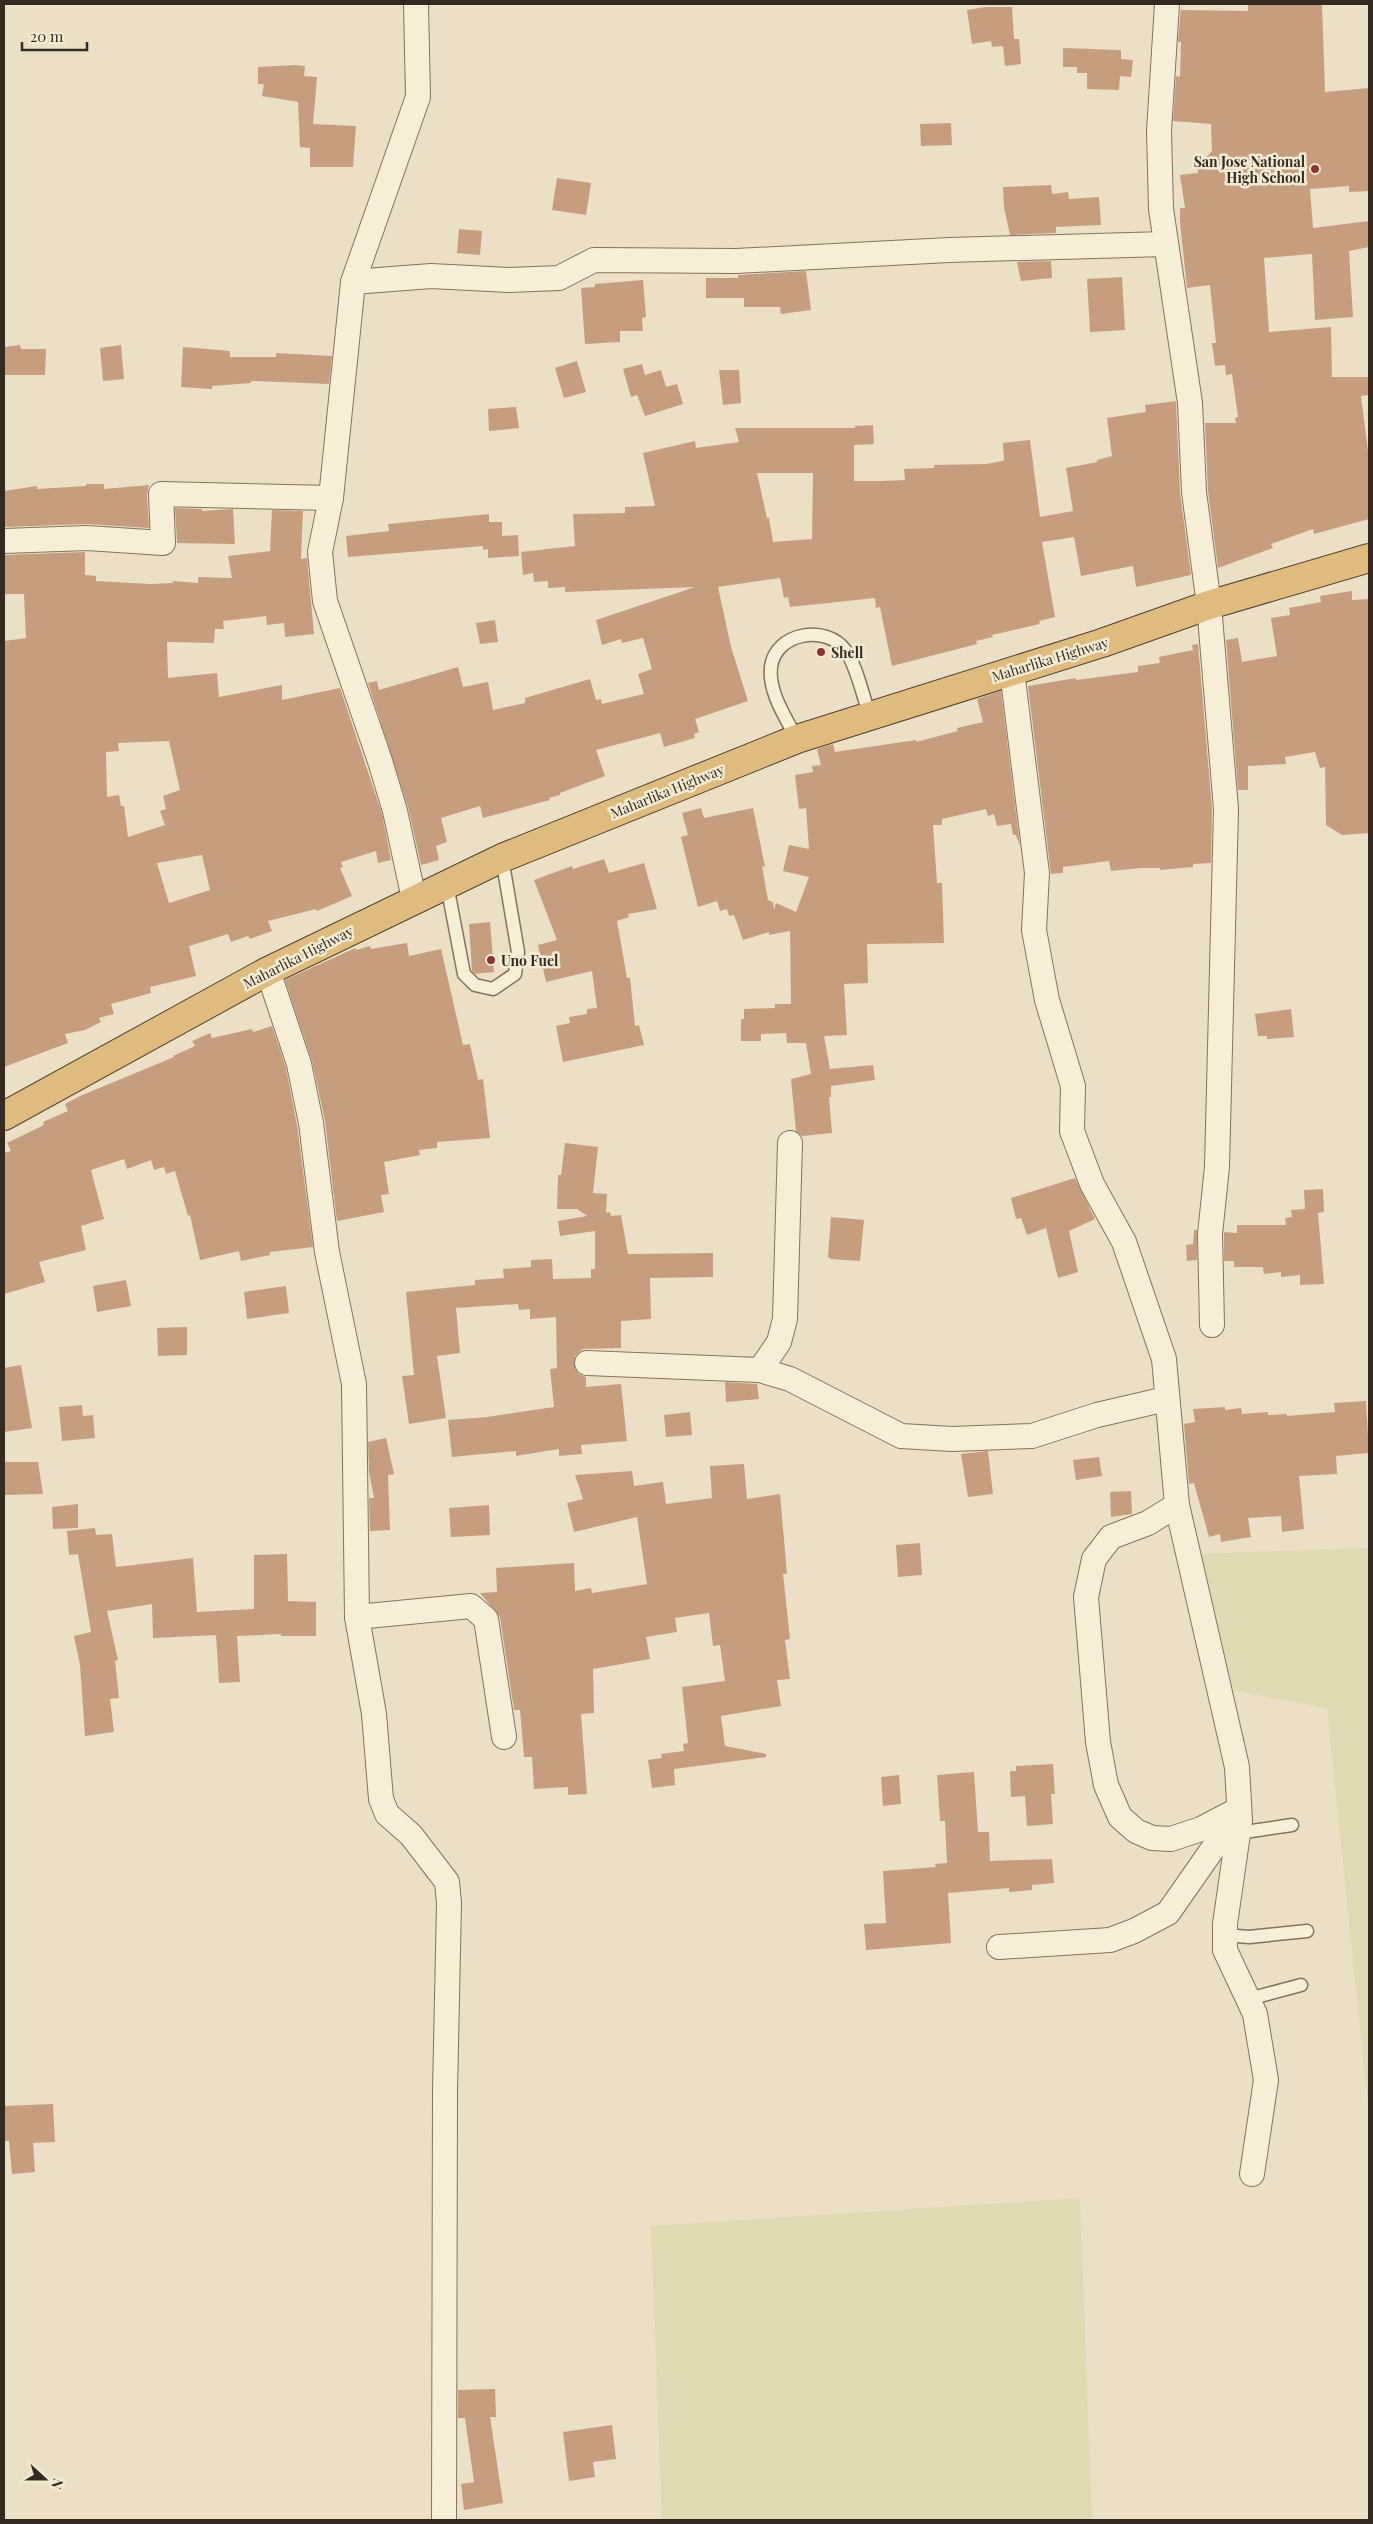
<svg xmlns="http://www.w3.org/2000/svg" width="1373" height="2524" font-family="'Playfair Display',serif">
	<rect width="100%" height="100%" fill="#ebe0c5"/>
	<g fill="#e0dab3">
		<polygon points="1369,1548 1369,2115 1327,1708 1234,1691 1191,1554"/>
		<polygon points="1080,2198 1092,2520 662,2520 651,2226"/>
	</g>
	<g fill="#c69e7d" fill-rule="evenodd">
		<polygon points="1248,4 1322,4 1325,92 1369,88 1369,191 1349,192 1349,186 1310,189 1313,228 1369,221 1369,247 1349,251 1353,317 1315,320 1312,254 1264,258 1269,332 1331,327 1332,377 1369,377 1369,395 1361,396 1369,459 1369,519 1314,534 1313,529 1271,544 1273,548 1218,568 1208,491 1205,423 1236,423 1235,418 1238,417 1232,374 1226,375 1225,365 1215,366 1212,343 1216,343 1210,285 1187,288 1180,223 1180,208 1185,208 1180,175 1198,173 1197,161 1204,160 1212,151 1211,124 1173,121 1176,76 1180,77 1181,42 1178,42 1181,7 1181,10 1248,11"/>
		<polygon points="986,7 1012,7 1014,39 1019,39 1021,64 1005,66 1003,46 992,47 991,41 972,44 967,10"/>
		<polygon points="1063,48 1121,50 1121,59 1133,60 1131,77 1120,76 1119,90 1087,89 1087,73 1077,73 1077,67 1063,67"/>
		<polygon points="295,65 305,66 304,76 317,77 313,124 356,126 353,167 310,167 310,148 300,147 298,102 262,96 264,84 258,84 258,67"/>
		<polygon points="951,123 952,145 921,146 920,124"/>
		<polygon points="557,178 591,183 586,215 552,210"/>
		<polygon points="1051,185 1052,194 1068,192 1069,199 1099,197 1101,225 1056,227 1056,233 1010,235 1004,207 1003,187"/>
		<polygon points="459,229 482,231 480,255 457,253"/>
		<polygon points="1051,261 1052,278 1021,281 1017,262"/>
		<polygon points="806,271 811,310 781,314 780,307 744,307 744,298 706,298 706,278 738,278 738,275"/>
		<polygon points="1122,277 1125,330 1090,332 1087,279"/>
		<polygon points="643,280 646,317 642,318 643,331 620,331 620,342 585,344 581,288 595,287 595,284"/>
		<polygon points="20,345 21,349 46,349 45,375 4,375 4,347"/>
		<polygon points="121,345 124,379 103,381 100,348"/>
		<polygon points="183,347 230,351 230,357 276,357 276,353 332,356 329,384 251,381 251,383 212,386 212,389 181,387"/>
		<polygon points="577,361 586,392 564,398 555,368"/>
		<polygon points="642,364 645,375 661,370 666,387 677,384 683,404 645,416 637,395 631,397 623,369"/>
		<polygon points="719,370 739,370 741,403 723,405"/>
		<path d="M 1176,401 L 1180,493 L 1191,575 L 1136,587 L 1133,566 L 1081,576 L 1074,537 L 1042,542 L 1055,617 L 1039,621 L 1040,624 L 992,635 L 993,637 L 976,641 L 977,644 L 892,666 L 880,607 L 876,608 L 875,598 L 790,607 L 788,597 L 784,598 L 780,578 L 718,587 L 731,647 L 748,701 L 695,719 L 699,732 L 694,734 L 695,738 L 664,747 L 660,733 L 596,750 L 605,776 L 560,793 L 560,795 L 549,798 L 550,800 L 483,818 L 480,806 L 441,818 L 447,842 L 436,846 L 439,860 L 421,865 L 408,807 L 368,683 L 377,681 L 379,690 L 458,667 L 463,687 L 488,682 L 493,710 L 525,703 L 525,698 L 590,679 L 596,700 L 601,699 L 602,704 L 644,694 L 638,674 L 652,669 L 643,638 L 622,643 L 621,639 L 602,645 L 596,620 L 695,587 L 565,592 L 565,587 L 548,588 L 548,581 L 534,582 L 533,573 L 523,575 L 521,552 L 575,546 L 573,514 L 625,513 L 625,507 L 655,506 L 643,453 L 695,441 L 696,448 L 739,442 L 735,428 L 855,428 L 855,426 L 873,425 L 874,444 L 854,445 L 854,481 L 883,481 L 905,480 L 904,469 L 934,468 L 934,465 L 987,464 L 1002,461 L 1004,460 L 1003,443 L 1030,440 L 1040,517 L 1073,511 L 1066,468 L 1097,462 L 1097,460 L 1112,456 L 1107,418 L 1146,412 L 1145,405 ZM 757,473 L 813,473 L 812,539 L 773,542 L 769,518 L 767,518 Z"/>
		<polygon points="516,407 519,428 489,431 488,409"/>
		<polygon points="86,484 104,484 104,489 149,485 147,495 149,528 87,524 4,527 4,491 37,486 37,489 86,486"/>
		<polygon points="175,508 202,509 202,511 233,509 235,544 177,543"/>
		<path d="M 272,510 L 303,511 L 301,559 L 307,558 L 314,634 L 285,637 L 284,623 L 267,625 L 266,616 L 223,621 L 224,629 L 215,629 L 214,643 L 167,642 L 168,678 L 217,673 L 219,697 L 282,685 L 282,700 L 340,688 L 382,814 L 391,860 L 378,863 L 376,851 L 341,862 L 343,867 L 340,868 L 352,896 L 317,911 L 316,909 L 268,921 L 272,931 L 250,939 L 248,936 L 231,942 L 228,934 L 189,946 L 196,976 L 150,987 L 151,993 L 111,1004 L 114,1014 L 99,1018 L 101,1022 L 85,1030 L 65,1034 L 68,1043 L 4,1067 L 4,641 L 26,638 L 24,594 L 4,594 L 4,555 L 85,552 L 85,575 L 96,576 L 96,581 L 150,584 L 173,583 L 173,581 L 198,583 L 198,577 L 232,578 L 228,556 L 270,551 ZM 169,741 L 180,790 L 163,796 L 166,809 L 160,811 L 165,825 L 128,837 L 124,806 L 121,806 L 119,795 L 107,797 L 106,752 L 119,751 L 118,743 ZM 202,855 L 210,890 L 169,903 L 157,863 Z"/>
		<polygon points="489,514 489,522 502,522 502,536 518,535 519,556 488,558 488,549 483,550 483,546 348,557 346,536 389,531 388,524"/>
		<polygon points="1352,591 1352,600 1369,599 1369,833 1342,835 1326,825 1325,767 1320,768 1315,752 1285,757 1286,764 1248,766 1248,790 1238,790 1226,640 1238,638 1242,662 1277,656 1271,618 1290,615 1289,608 1321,602 1320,596"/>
		<polygon points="495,620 498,642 480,644 476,623"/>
		<polygon points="1198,644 1212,809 1211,863 1193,864 1193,867 1160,870 1160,868 1141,868 1111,871 1109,861 1063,867 1063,873 1051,874 1028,686 1076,678 1076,680 1138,672 1138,666 1160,663 1159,657 1193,650 1192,645"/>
		<polygon points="1001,691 1020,846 1016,835 1013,835 1011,824 997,826 994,814 988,816 986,809 942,819 942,825 933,825 937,883 942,883 944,943 867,944 868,983 844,984 847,1035 824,1036 830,1069 873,1065 875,1080 831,1086 831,1097 829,1097 832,1133 802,1136 796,1131 791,1079 811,1074 806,1043 787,1043 786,1033 761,1034 761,1041 741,1041 741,1019 744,1019 744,1009 775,1008 775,1004 791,1004 790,931 769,935 769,932 743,940 734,915 729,916 727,909 720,911 717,901 698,907 681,837 688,835 682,813 701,808 704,818 753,808 765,867 762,866 768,900 773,902 774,910 776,903 796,912 809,877 783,871 789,845 809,849 806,808 799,809 795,775 813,772 812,766 821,765 817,749 833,744 835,752 916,740 916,742 958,731 957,728 983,722 977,699"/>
		<polygon points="604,859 609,873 644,863 657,909 628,914 629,917 617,921 627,978 630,978 635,1026 639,1025 644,1045 563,1062 556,1026 570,1023 569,1017 587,1014 587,1009 597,1008 592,971 546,982 538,945 557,940 534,880 572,866 573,869"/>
		<polygon points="490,922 494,972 475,974 472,971 469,924"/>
		<polygon points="407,943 409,956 441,949 463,1045 470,1044 478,1080 483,1079 490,1138 437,1142 437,1148 419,1150 420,1155 384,1162 389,1194 381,1195 384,1212 337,1221 325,1121 312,1061 285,980 355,948 356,950 370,946 371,949"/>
		<polygon points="1291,1009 1294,1037 1267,1039 1267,1036 1258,1036 1255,1014"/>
		<polygon points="272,1026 286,1068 297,1125 313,1247 270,1252 270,1255 241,1261 239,1251 200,1260 190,1215 188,1216 175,1171 166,1174 164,1167 154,1170 151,1160 127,1169 124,1159 91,1170 104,1219 81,1226 86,1250 39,1262 45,1282 4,1294 4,1153 11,1151 7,1143 44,1125 43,1122 68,1111 65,1104 80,1096 174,1057 173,1056 195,1046 192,1041 210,1033 212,1038 252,1029 253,1032"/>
		<polygon points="565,1143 598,1147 593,1193 607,1194 606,1213 610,1212 611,1216 621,1215 628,1254 713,1253 713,1277 650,1278 651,1319 621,1321 621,1348 583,1349 575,1356 575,1369 579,1374 586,1377 586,1387 621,1384 627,1441 581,1445 582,1454 559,1456 559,1449 516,1456 516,1451 452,1457 448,1420 487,1417 554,1407 550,1369 557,1368 556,1317 530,1319 530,1309 519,1310 518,1304 456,1308 460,1353 437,1356 446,1418 409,1424 402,1376 414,1375 406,1292 475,1285 475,1280 504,1278 503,1269 531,1267 531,1260 552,1259 553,1279 591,1278 591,1269 595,1269 595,1231 560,1236 558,1221 587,1216 577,1209 557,1209 558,1175 561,1175"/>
		<polygon points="1075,1178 1095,1219 1069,1231 1078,1272 1058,1278 1046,1228 1027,1235 1021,1218 1016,1219 1011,1198"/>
		<polygon points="1323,1189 1324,1212 1318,1213 1324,1284 1300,1285 1300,1275 1281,1277 1281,1272 1264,1274 1263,1267 1234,1267 1234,1261 1224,1261 1224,1232 1237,1233 1237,1225 1286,1225 1285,1218 1292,1217 1291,1210 1305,1209 1304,1190"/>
		<polygon points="831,1217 864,1220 860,1261 831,1259 828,1257"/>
		<polygon points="1194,1230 1197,1230 1197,1260 1187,1261 1186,1245 1193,1244"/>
		<polygon points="126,1280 131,1306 97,1312 93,1286"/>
		<polygon points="286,1286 289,1313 247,1319 244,1292"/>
		<polygon points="187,1327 187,1355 158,1356 157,1328"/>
		<polygon points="21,1365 32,1428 4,1432 4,1368"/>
		<polygon points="725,1382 757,1384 759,1399 726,1402"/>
		<polygon points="1366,1401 1369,1453 1336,1456 1337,1474 1299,1476 1304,1529 1282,1532 1281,1516 1248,1518 1251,1537 1221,1542 1220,1534 1209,1537 1194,1483 1189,1484 1184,1424 1195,1422 1193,1409 1225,1407 1225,1410 1241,1408 1242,1414 1268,1412 1268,1415 1287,1414 1287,1416 1335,1412 1334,1403"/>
		<polygon points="82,1405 83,1416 93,1415 95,1438 62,1441 59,1407"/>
		<polygon points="690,1412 692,1435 666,1437 664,1415"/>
		<polygon points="386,1438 394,1474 388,1475 390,1530 370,1531 369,1498 374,1498 369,1472 368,1442"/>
		<polygon points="988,1451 993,1494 968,1497 961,1454"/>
		<polygon points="1099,1457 1102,1476 1076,1480 1073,1460"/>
		<polygon points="4,1462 38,1462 43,1494 4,1495"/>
		<polygon points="744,1464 747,1499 780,1494 787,1574 783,1574 790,1639 785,1640 790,1679 777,1680 781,1706 721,1716 725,1746 766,1754 766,1757 674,1769 675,1785 652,1788 648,1760 662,1758 661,1754 684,1751 683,1744 688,1743 682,1687 725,1681 720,1645 713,1646 709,1613 675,1618 677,1632 646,1637 650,1659 593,1669 594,1713 581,1714 587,1794 568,1795 568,1787 534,1789 532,1757 524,1757 520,1710 514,1710 500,1617 480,1593 497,1592 496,1568 574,1563 575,1591 591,1588 592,1593 647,1584 637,1517 574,1532 567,1503 583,1499 575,1475 632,1471 634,1486 663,1482 666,1504 712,1498 710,1466"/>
		<polygon points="1131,1491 1132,1514 1111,1517 1110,1492"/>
		<polygon points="78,1504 78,1528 53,1529 52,1507"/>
		<polygon points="489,1505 490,1535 451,1537 449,1508"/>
		<polygon points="95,1528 96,1535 112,1534 116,1567 193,1558 197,1612 254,1609 254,1555 287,1554 288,1601 316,1602 316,1636 281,1636 281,1634 237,1636 240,1682 219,1683 216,1635 153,1638 152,1604 107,1611 118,1660 115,1661 119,1698 110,1699 114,1732 85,1736 80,1665 74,1636 91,1632 78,1554 69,1555 67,1531"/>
		<polygon points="920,1543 922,1575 898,1577 896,1545"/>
		<polygon points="1053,1764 1055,1794 1051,1794 1053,1824 1027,1826 1025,1796 1011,1797 1010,1771 1016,1771 1016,1766"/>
		<polygon points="974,1772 978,1832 989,1832 990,1861 1052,1859 1054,1883 1032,1885 1032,1890 1009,1892 1009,1888 948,1893 951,1943 866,1950 864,1924 886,1923 883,1871 936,1867 935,1864 947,1863 945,1821 940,1821 937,1775"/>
		<polygon points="899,1775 901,1804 883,1806 881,1777"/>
		<polygon points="53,2104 55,2142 33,2143 35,2172 12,2174 9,2141 4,2141 4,2106"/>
		<polygon points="495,2389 496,2417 490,2417 503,2503 464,2510 461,2484 474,2482 465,2418 458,2418 458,2390"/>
		<polygon points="612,2425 616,2459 593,2462 595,2477 569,2481 563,2432"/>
	</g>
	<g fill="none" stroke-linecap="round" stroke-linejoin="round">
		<g stroke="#84735c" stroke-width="15">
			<g id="service">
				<path d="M 797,739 C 786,718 768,692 771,667 C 775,633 826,623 846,651 C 857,667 863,697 870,716"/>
				<polyline points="447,885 464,974 475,985 493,989 515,974 518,952 502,858"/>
				<polyline points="1238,1833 1292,1825"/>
				<polyline points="1225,1935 1249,1937 1307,1931"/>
				<polyline points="1249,1999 1301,1985"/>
			</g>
		</g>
		<g stroke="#84735c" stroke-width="26">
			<g id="minor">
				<polyline points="1167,4 1159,131 1161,209 1190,403 1194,492 1209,605 1226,809 1217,1167 1210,1234 1212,1325"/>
				<polyline points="353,282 431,276 509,280 559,278 594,260 736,261 949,250 1165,244"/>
				<polyline points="4,541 87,538 163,543 161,494 331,498"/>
				<polyline points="414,899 395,811 380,761 325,601 320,552 331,498 353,282 418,97 416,4"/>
				<polyline points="268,971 299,1064 311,1123 327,1252 354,1384 357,1617 374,1714 381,1799 387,1814 411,1835 447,1882 449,1903 445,2092 444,2520"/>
				<polyline points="587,1363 760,1370 790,1379 901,1436 952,1439 1032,1436 1097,1415 1166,1399"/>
				<polyline points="760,1370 779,1342 785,1319 790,1143"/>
				<polyline points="1177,1505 1148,1523 1111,1537 1094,1559 1086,1597 1098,1742 1106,1785 1120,1817 1136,1831 1152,1838 1171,1839 1201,1829 1239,1809"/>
				<polyline points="357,1617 471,1606 486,1619 504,1737"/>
				<polyline points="1240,1820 1225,1924 1225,1950 1255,2014 1266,2080 1252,2174"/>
				<polyline points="999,1947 1110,1940 1134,1931 1168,1913 1212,1850 1240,1820 1237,1767 1177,1505 1164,1359 1124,1242 1092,1184 1072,1131 1073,1086 1047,1000 1034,930 1037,873 1012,671"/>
			</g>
		</g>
		<g stroke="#524130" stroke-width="30">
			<polyline id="trunk" points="4,1116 268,971 502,858 797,739 1102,643 1209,605 1369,558"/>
		</g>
		<use href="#service" stroke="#f6eed7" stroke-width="12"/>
		<use href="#minor" stroke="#f6eed7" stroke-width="24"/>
		<use href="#trunk" stroke="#dfbc7e" stroke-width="28"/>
	</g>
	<g fill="#8e3331" stroke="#f3ebd4" stroke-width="2">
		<circle cx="1315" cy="169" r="5"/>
		<circle cx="821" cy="652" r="5"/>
		<circle cx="491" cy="960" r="5"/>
	</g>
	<g text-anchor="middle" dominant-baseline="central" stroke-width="5" stroke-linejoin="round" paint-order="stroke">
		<g font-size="14" font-weight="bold" fill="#352a1f" stroke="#f3ebd4" text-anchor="start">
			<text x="1305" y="161" text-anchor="end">San Jose National<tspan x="1305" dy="16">High School</tspan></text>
			<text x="831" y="652">Shell</text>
			<text x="501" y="960">Uno Fuel</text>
		</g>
		<g font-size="14" fill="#352a1f" stroke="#f3ebd4">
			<text transform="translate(1050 659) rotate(-17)">Maharlika Highway</text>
			<text transform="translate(667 791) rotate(-22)">Maharlika Highway</text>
			<text transform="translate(298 957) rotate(-27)">Maharlika Highway</text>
		</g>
	</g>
	<rect width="1373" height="2524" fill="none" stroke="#352a1f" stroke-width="10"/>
	<g transform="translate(45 2479) rotate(111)" stroke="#f3ebd4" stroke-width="4" paint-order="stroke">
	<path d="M0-4L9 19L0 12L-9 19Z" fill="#352a1f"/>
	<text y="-8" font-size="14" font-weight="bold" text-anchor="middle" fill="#352a1f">N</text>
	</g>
	<path d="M22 42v8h65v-8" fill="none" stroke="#352a1f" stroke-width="2.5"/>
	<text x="30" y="42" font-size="15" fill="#352a1f" stroke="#f3ebd4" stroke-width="4" paint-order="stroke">20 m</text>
</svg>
